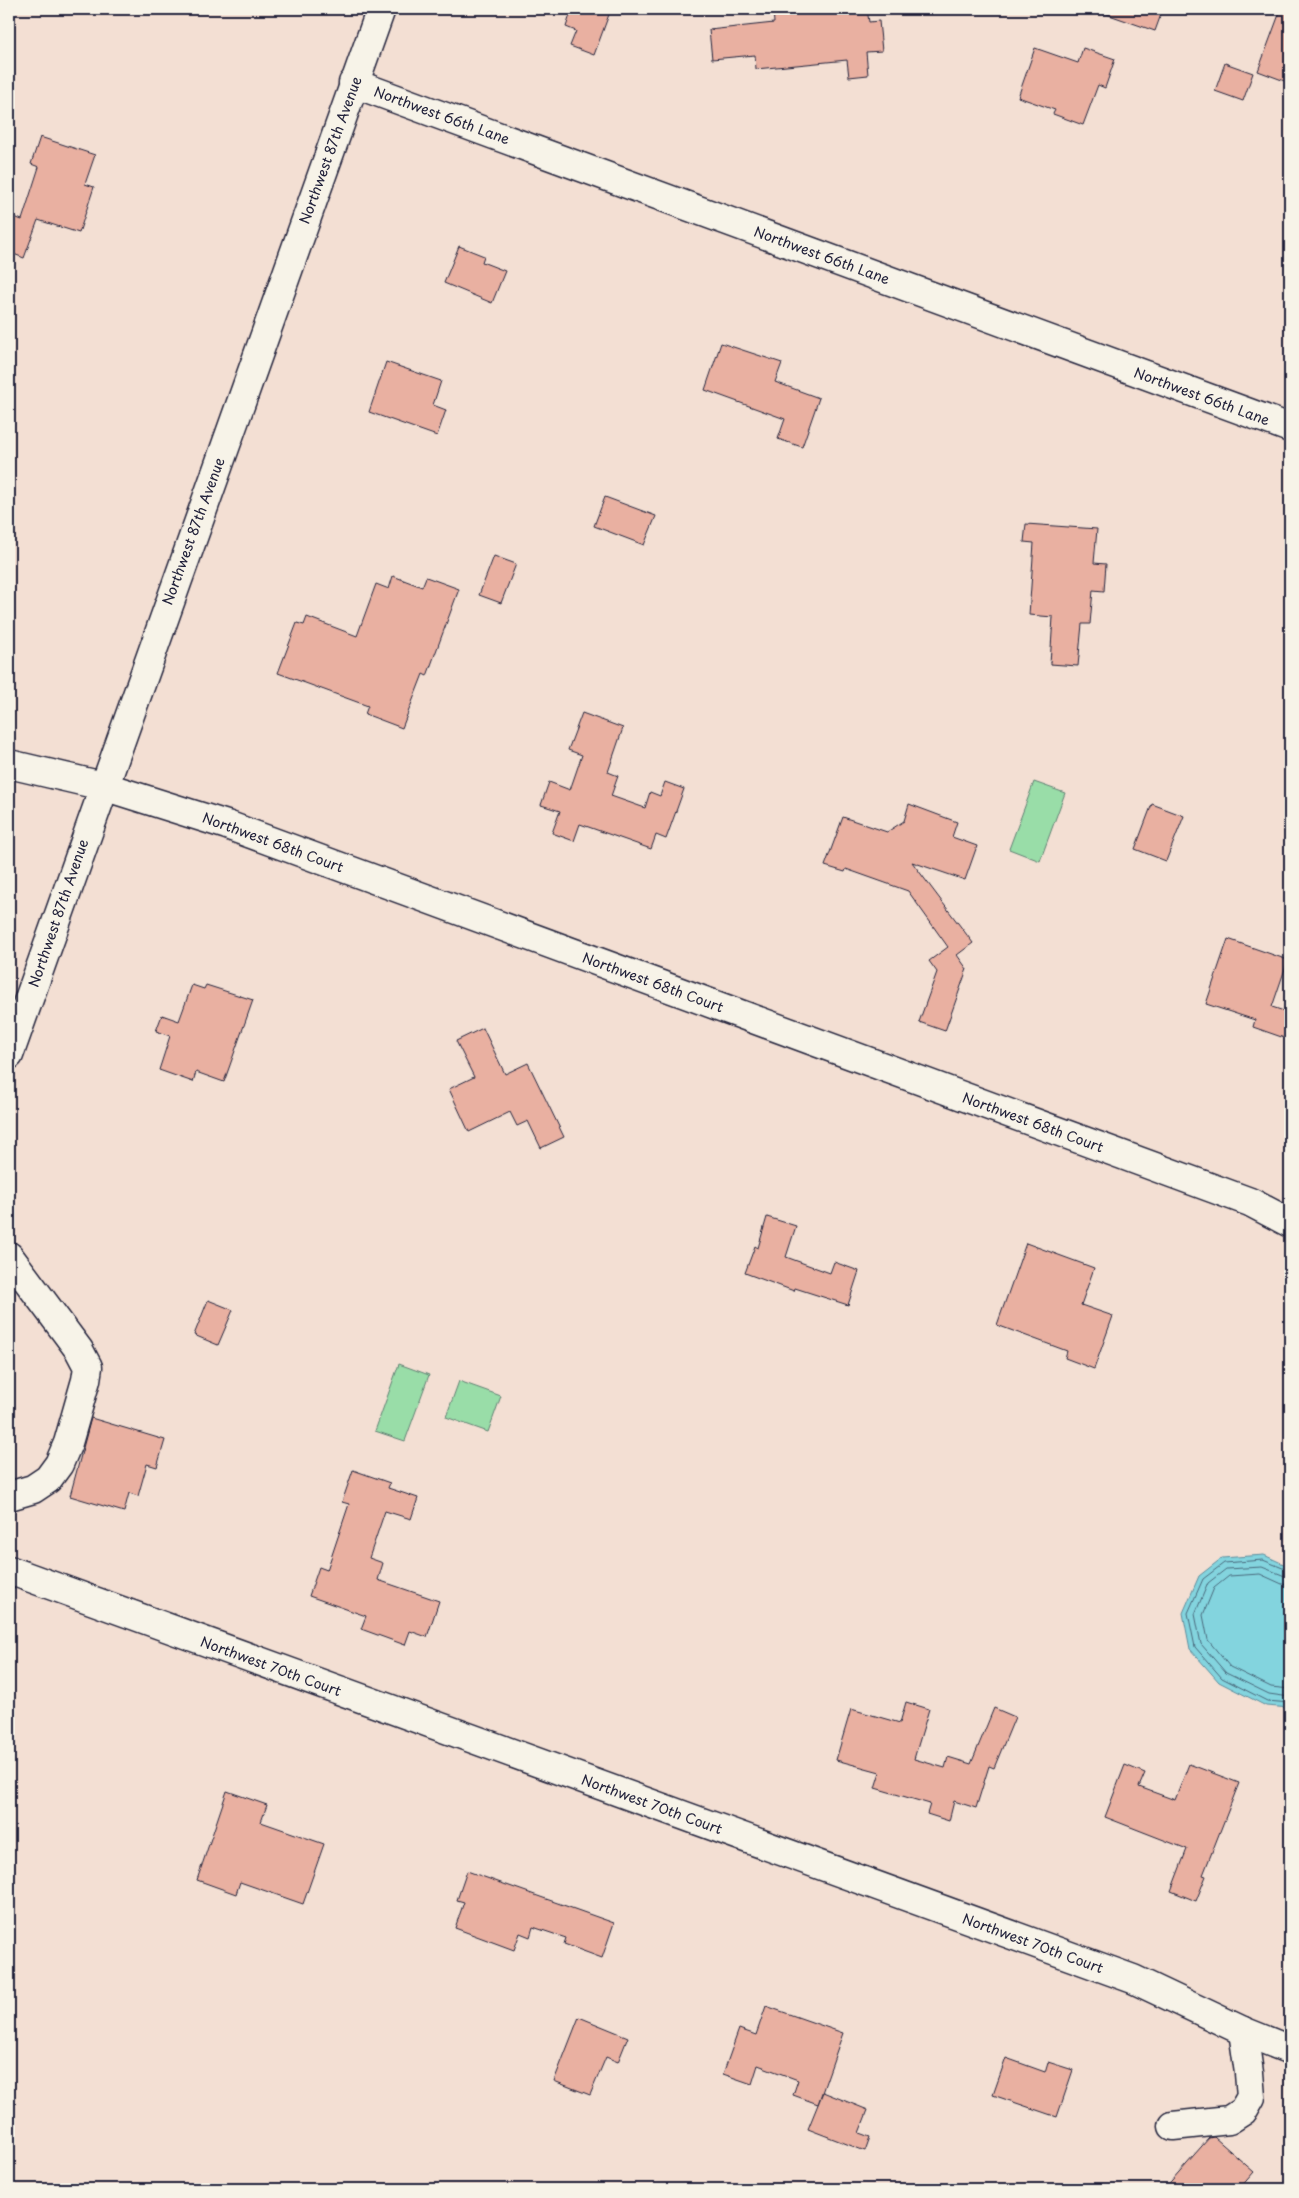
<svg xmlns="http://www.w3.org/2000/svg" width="1299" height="2198" font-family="'Playpen Sans',sans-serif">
	<rect width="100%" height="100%" fill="#f3dfd3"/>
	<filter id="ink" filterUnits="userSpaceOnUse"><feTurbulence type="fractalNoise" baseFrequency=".02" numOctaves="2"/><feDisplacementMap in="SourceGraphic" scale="10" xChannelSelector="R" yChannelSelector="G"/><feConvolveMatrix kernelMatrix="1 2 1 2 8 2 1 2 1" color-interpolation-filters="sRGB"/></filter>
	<g filter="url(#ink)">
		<g fill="#99dda8" stroke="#5e8072">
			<polygon points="1034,782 1065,793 1040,861 1009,849"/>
			<polygon points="399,1364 429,1375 405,1441 375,1431"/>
			<polygon points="459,1381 501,1396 488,1432 446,1417"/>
		</g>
		<polygon fill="#83d4de" stroke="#5c8d9d" points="1264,1555 1290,1567 1290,1708 1266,1706 1219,1682 1190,1649 1183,1613 1199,1576 1222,1558"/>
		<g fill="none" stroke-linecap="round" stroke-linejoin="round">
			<g stroke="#49697c" stroke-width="1">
				<polyline points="1290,1571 1263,1560 1224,1563 1203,1579 1188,1613 1195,1647 1222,1678 1267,1701 1290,1703"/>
				<polyline points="1290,1578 1262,1567 1226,1569 1208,1583 1195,1614 1201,1644 1226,1673 1269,1694 1290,1697"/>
				<polyline points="1290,1585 1282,1584 1260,1574 1229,1576 1214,1588 1203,1615 1208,1640 1230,1667 1271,1687 1290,1689"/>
			</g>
		</g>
		<g fill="#e9b0a1" stroke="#22223b">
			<polygon points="572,9 611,9 594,55 570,46 576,31 566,27"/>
			<polygon points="773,9 867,9 869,22 879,21 882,51 866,52 868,75 849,77 847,60 756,69 755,55 712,59 709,30 774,23"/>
			<polygon points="1098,9 1163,9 1155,31 1098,11"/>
			<polygon points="1281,9 1290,9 1290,83 1258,71"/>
			<polygon points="1035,48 1078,63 1083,48 1115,59 1105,88 1098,85 1083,125 1053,114 1055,110 1018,97"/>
			<polygon points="1225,63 1253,73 1243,101 1215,91"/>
			<polygon points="40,137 95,155 85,184 94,187 79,233 38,220 24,258 11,253 12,250 9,249 9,215 22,220 39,167 31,164"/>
			<polygon points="459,246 484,256 482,262 505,271 492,303 444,283"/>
			<polygon points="721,343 782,363 775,382 819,398 802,447 778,439 785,419 705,390"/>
			<polygon points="386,362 441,381 433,405 446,410 437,436 369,412"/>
			<polygon points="605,497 656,516 644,545 594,526"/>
			<polygon points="1026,524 1097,529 1094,563 1106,564 1104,591 1093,590 1090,624 1082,624 1078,666 1050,664 1053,617 1029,615 1034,543 1024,542"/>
			<polygon points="494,556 516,564 501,603 479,595"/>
			<polygon points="393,576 422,587 426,577 459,589 427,676 423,674 402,728 365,714 368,706 278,673 297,623 304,625 307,617 357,636 376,584 389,589"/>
			<polygon points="582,713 623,728 608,772 618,776 611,796 645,808 650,792 660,796 665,782 684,789 666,839 656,835 651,849 580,824 574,841 552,833 560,811 541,805 549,782 570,790 582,755 568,750"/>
			<polygon points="909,804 957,822 952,837 977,846 965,880 912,862 973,943 957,955 967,969 945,1031 919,1022 937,972 929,961 948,947 908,891 846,869 845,872 825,866 843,817 887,832 904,821"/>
			<polygon points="1152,804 1184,816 1166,861 1135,849"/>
			<polygon points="1228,939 1288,960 1272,1007 1290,1013 1290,1040 1253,1027 1255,1020 1206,1004"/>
			<polygon points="192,985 204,989 206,985 253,1000 224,1082 196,1072 193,1082 159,1070 170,1036 156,1031 162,1015 179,1021"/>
			<polygon points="483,1028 505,1074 528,1063 564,1137 541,1148 528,1121 517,1126 510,1112 469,1132 449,1089 474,1077 456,1041"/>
			<polygon points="767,1217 796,1226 786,1257 830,1273 834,1262 859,1271 848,1305 795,1288 794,1291 745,1273 755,1246 758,1248"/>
			<polygon points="1026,1243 1094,1268 1081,1305 1113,1316 1094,1369 1065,1358 1067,1351 997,1325"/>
			<polygon points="208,1300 233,1310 218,1345 194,1335"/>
			<polygon points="91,1418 165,1440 157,1467 147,1464 138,1496 129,1493 124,1512 70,1496"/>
			<polygon points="353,1470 390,1483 388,1488 418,1498 411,1519 385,1511 369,1558 383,1563 378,1580 439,1601 427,1637 410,1631 405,1645 361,1629 366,1616 309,1596 319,1567 327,1570 349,1504 342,1502"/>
			<polygon points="906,1702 929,1709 914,1759 945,1768 948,1757 971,1764 994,1708 1015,1717 994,1768 989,1766 976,1808 954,1801 949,1821 927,1814 930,1804 875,1788 880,1772 836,1760 851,1709 900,1723"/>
			<polygon points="1189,1764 1239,1783 1203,1875 1206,1876 1196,1901 1171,1891 1187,1849 1105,1817 1125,1765 1145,1773 1139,1787 1175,1800"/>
			<polygon points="227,1791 267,1805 261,1822 324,1844 303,1904 240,1882 236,1894 197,1880"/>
			<polygon points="467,1871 614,1923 602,1958 564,1944 566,1938 533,1927 530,1937 520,1933 514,1950 455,1928 464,1902 457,1900"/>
			<polygon points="766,2006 843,2033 818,2104 793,2095 798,2080 758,2065 752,2084 723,2074 739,2029 756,2035"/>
			<polygon points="579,2017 628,2037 618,2062 606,2057 590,2095 554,2081"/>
			<polygon points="1006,2058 1045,2072 1048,2062 1073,2070 1057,2117 993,2095"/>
			<polygon points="823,2092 868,2110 859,2133 870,2137 865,2151 808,2129"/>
			<polygon points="1214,2137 1254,2172 1239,2189 1164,2189 1209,2138"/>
		</g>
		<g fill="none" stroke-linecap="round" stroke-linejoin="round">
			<g stroke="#22223b" stroke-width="31">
				<g id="minor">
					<polyline points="353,83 1290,428"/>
					<polyline points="9,764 103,786 227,825 1250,1202 1290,1223"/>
					<polyline points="9,1055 381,9"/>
					<polyline points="9,1256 79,1350 88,1367 86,1380 68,1443 59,1464 48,1479 33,1489 9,1496"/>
					<polyline points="9,1570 1133,1979 1243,2031 1290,2050"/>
					<polyline points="1173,2126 1229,2120 1243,2111 1251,2097 1249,2073 1243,2031"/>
				</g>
			</g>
			<use href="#minor" stroke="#f7f3e8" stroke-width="28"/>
		</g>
	</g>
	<g text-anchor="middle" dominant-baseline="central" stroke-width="4" stroke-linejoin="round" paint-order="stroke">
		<g font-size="14" fill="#22223b" stroke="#f7f3e8">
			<text transform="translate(442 115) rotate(20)">Northwest 66th Lane</text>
			<text transform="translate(330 150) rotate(-70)">Northwest 87th Avenue</text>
			<text transform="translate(822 255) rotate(20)">Northwest 66th Lane</text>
			<text transform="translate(1202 396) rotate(20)">Northwest 66th Lane</text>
			<text transform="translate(193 531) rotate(-70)">Northwest 87th Avenue</text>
			<text transform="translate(273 842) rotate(20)">Northwest 68th Court</text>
			<text transform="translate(58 913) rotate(-71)">Northwest 87th Avenue</text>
			<text transform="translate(653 982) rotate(20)">Northwest 68th Court</text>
			<text transform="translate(1033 1122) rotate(20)">Northwest 68th Court</text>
			<text transform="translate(271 1666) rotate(20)">Northwest 70th Court</text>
			<text transform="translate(652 1804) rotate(20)">Northwest 70th Court</text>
			<text transform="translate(1033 1943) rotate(20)">Northwest 70th Court</text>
		</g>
	</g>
	<rect width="1299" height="2198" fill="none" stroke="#f7f3e8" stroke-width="30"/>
	<rect x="15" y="15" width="1269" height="2168" fill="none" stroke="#22223b" stroke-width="2" filter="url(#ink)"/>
</svg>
